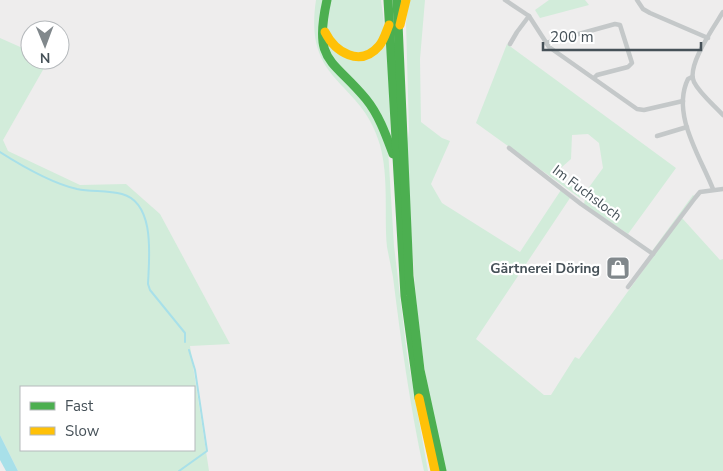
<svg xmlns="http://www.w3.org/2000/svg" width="723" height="471" font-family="'Nunito Sans',sans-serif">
	<rect width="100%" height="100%" fill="#eeeded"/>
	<g fill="#d2ecda" fill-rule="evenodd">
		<path d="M 316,0 L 325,0 L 322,46 L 370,108 L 388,149 L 394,246 L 407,354 L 428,471 L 424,471 C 410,406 401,342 393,277 C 391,267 389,257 387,247 C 384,214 389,178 380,145 C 362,79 303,85 316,0 Z"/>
		<path d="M 331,0 L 381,0 C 382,10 386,25 382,35 C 372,60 339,58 328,34 C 324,24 329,10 331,0 Z"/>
		<path d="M 409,0 L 425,0 L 420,59 L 421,122 L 442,138 L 450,141 L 431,184 L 442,203 L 520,252 L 561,190 L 570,198 L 476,339 L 544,395 L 551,395 L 575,357 L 579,359 L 655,254 L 652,251 L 693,195 L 696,198 L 682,218 L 720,260 L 723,259 L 723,471 L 446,471 C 416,360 412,258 407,144 L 409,131 L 406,23 Z"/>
		<polygon points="549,0 585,0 589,5 540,18 535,10"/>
		<polygon points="387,33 391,143 386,128 332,61 326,42 363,58"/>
		<path d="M 0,38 L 27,50 L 30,53 L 30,60 L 37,60 L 44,68 L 3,140 L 8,151 L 80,185 L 126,184 L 160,214 L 230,344 L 190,346 L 209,471 L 18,471 L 0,435 ZM 21,387 L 194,387 L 194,450 L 21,450 Z"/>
		<polygon points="507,44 676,168 628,234 584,204 587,190 603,168 599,143 588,134 572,135 571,159 553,175 569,187 571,186 581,190 580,198 476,123"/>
	</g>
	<polygon fill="#a8e0e9" points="0,435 18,471 6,471 0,460"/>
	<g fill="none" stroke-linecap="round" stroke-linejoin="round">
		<g stroke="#a8e0e9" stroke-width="2">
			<path d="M 0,152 C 22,166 51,183 77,189 C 92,192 107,190 122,194 C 156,203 149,259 148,284 L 150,290 L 185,333 L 185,342"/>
			<polyline points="179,471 207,451 195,370 189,350"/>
		</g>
		<g stroke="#c4c8c9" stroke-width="4.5">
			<polyline points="505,0 529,16 549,47 637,109 644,110 683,101"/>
			<polyline points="637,0 643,9 650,13 708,38"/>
			<path d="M 723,12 C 714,27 686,66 694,82 C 700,94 714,105 723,115"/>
			<polyline points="546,43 615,24 620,25 632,63 628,67 597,75 594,78"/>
			<polyline points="510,44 517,32 529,16"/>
			<path d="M 692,77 L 688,79 C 671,114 700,156 713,189"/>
			<polyline points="657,136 687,127"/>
			<polyline points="509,148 581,204 653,254"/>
			<polyline points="628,287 695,198 700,192 723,189"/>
		</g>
		<g stroke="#4caf50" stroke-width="9">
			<path d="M 327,0 C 313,63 332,58 366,99 C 379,115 386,135 393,154"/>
			<polyline points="388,0 405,296 419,398"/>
			<polyline points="397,0 409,276 420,370 442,471"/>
		</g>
		<g stroke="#ffc107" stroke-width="9">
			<polyline points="400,25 406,0"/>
			<path d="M 325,32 C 335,52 360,68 379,46 C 384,40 386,32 389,25"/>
			<polyline points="419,398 435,471"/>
		</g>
	</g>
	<defs>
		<g id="shop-square" transform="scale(1.25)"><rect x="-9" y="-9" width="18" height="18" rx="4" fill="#81888c" stroke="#fff"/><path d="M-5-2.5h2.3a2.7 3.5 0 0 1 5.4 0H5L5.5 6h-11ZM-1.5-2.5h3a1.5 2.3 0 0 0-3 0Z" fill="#fff"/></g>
	</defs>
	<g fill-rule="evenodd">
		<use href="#shop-square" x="618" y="268"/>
	</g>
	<g text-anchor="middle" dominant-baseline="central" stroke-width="4.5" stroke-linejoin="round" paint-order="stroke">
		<g font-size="14" fill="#465158" stroke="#fff">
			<text transform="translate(587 193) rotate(37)">Im Fuchsloch</text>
		</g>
		<g font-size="14" font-weight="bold" fill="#465158" stroke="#fff" text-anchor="end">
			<text x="600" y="268">Gärtnerei Döring</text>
		</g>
	</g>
	<rect x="20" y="386" width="175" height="65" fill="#ffffff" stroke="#b5b9bc"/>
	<rect x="30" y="402" width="25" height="8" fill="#4caf50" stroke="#b5b9bc"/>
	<text x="65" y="411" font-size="15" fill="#465158">Fast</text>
	<rect x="30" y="427" width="25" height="8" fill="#ffc107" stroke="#b5b9bc"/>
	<text x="65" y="436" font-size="15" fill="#465158">Slow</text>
	<g transform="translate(45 45) rotate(179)"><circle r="24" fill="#ffffff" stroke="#b5b9bc"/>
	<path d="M0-4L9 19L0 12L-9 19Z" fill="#81888c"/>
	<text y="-8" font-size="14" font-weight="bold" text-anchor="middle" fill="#465158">N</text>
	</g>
	<path d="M543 42v8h158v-8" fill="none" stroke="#465158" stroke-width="2.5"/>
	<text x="550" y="42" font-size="15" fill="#465158" stroke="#ffffff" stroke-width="4" paint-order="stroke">200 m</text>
</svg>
